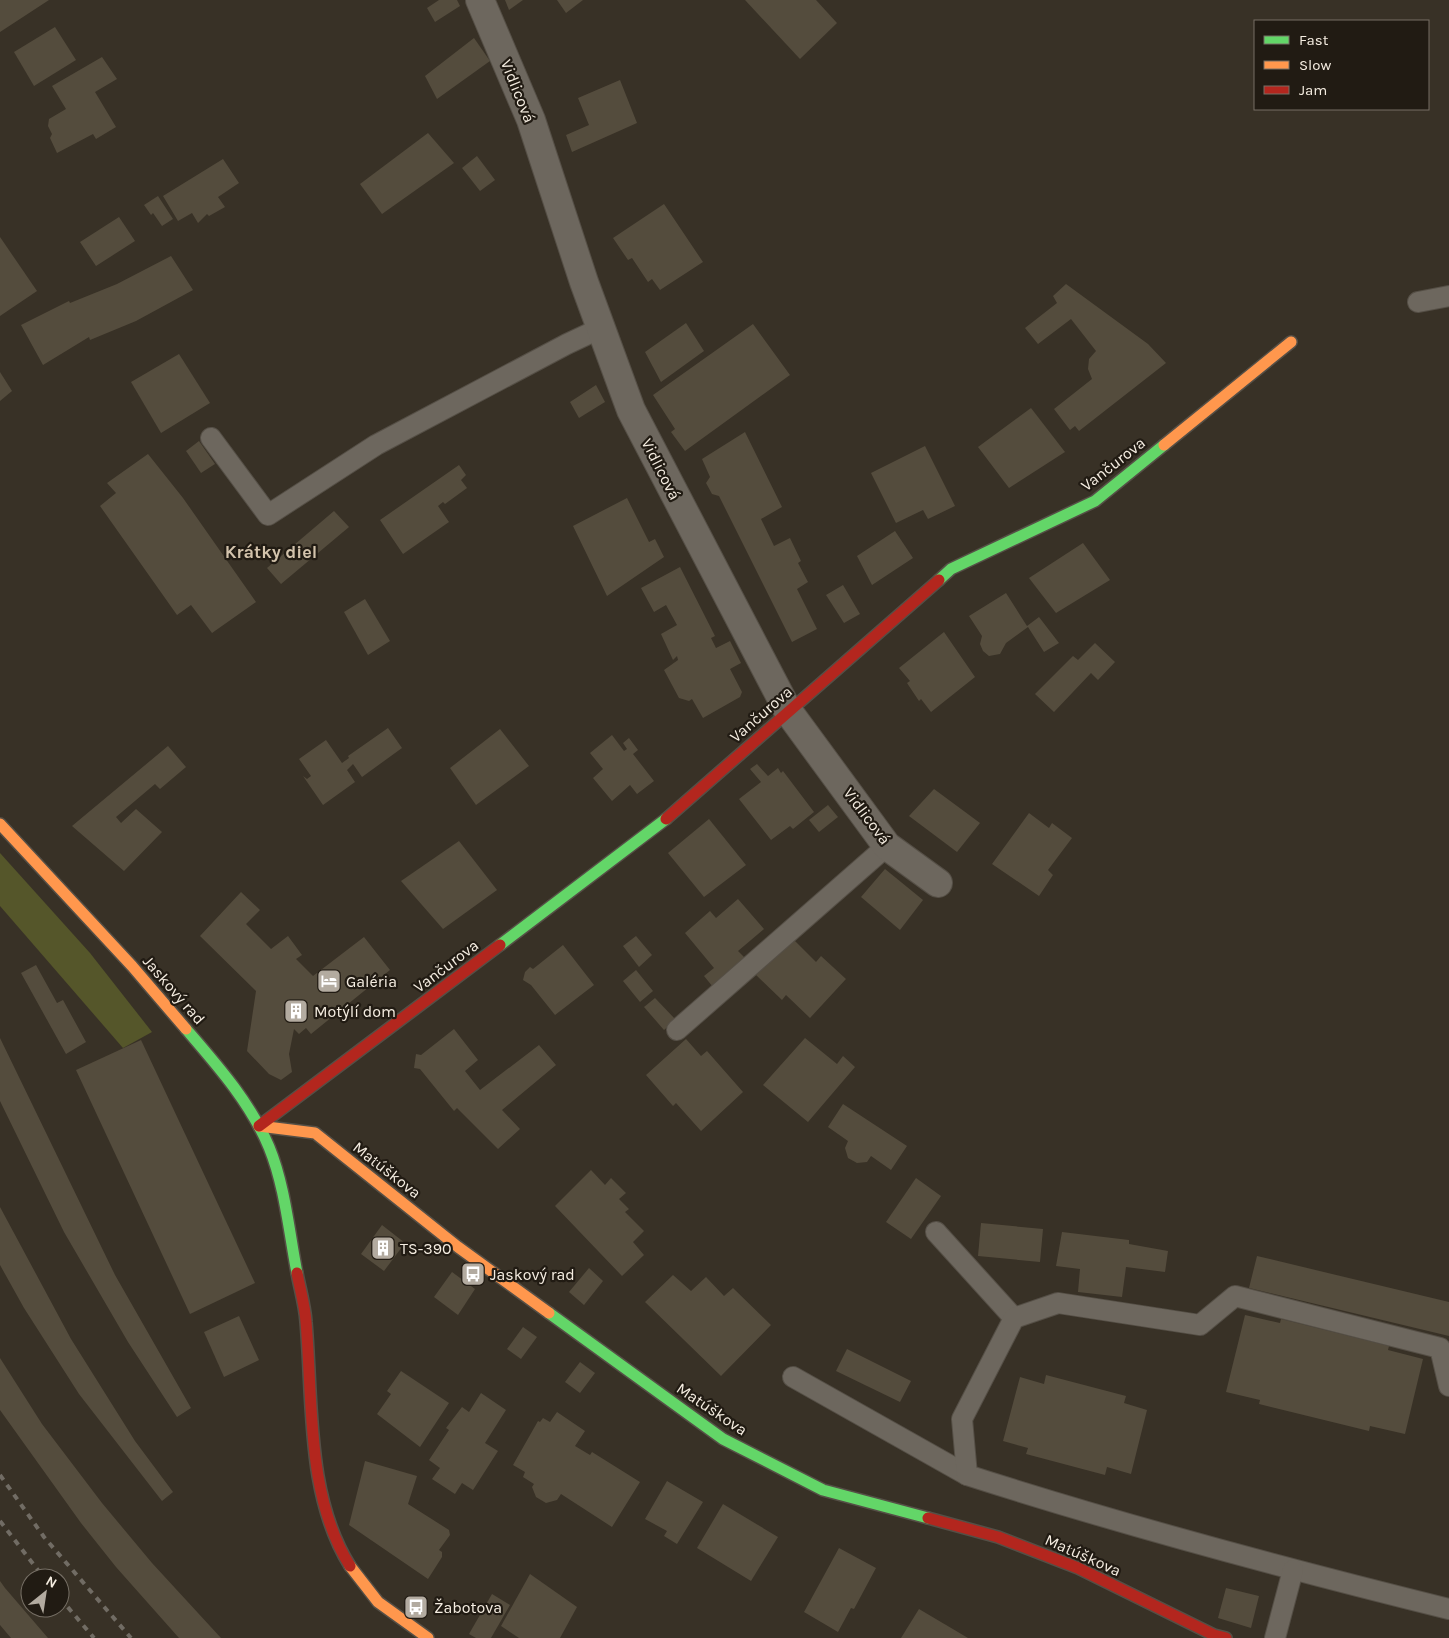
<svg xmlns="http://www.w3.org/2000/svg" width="1449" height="1638" font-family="Karla,sans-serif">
	<rect width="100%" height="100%" fill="#383126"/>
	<polygon fill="#55562a" points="0,853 90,953 152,1032 123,1048 0,906"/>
	<g fill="#544c3d">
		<polygon points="0,0 49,0 0,32"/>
		<polygon points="439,0 457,0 460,6 435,22 427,8"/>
		<polygon points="505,0 523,0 509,10"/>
		<polygon points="557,0 583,0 566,13"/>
		<polygon points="745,0 816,0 837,23 800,59"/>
		<polygon points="55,27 76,60 34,86 14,52"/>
		<polygon points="474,38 490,61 437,99 425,76"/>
		<polygon points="102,57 117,79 95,92 116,127 96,139 93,134 57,153 50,138 52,134 48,126 49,119 66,109 52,86"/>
		<polygon points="620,80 637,123 572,152 566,135 589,125 578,98"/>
		<polygon points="428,133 454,163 382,214 360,184"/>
		<polygon points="477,156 495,180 480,191 462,168"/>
		<polygon points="223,159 239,183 218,197 225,207 209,216 207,214 198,223 192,213 178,221 163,196"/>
		<polygon points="158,196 173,219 162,226 153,213 151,215 144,205"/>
		<polygon points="664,204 703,262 660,290 652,279 648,282 632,258 628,260 613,238"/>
		<polygon points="119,217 135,241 96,266 80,242"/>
		<polygon points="0,237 37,291 0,316"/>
		<polygon points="171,256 193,290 136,321 90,340 89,337 43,365 21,325 69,301 70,303 117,284"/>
		<polygon points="1066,284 1148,344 1166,363 1079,431 1075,426 1070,430 1054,409 1092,379 1088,369 1089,359 1096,351 1071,319 1038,344 1025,328 1057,303 1053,296"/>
		<polygon points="686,323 704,351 661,382 645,352"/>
		<polygon points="753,324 790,375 685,451 671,432 675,429 653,395"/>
		<polygon points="179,354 210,403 161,433 131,382"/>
		<polygon points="0,372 12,391 0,401"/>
		<polygon points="596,385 605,402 579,418 570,402"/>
		<polygon points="1031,408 1065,452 1009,488 978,447"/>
		<polygon points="745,432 782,507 761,519 774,546 790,538 801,561 798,563 808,582 797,589 817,629 792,642 719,496 712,494 706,483 710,477 702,459"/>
		<polygon points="199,441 215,464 201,473 186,451"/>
		<polygon points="925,446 955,506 928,519 923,510 896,523 871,473"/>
		<polygon points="148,454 183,498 256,602 212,633 191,605 177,615 100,506 116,493 107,483"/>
		<polygon points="459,465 466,475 461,480 467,488 445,504 443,502 438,506 449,522 403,554 380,520"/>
		<polygon points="627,498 649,542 655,539 664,557 607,596 573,526"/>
		<polygon points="334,511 349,527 281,584 267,568"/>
		<polygon points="895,531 913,558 872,585 857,556"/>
		<polygon points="1083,543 1110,580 1056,613 1029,578"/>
		<polygon points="680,567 715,636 711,638 716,648 730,641 741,663 730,669 742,692 740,697 703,718 692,699 689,701 679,698 664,670 678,660 677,656 673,660 661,634 677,625 666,605 654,612 641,588"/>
		<polygon points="843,585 860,614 844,623 826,595"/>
		<polygon points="1006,593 1027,626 1039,617 1059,643 1044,652 1028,627 1006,643 1000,654 989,656 983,651 980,644 982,636 969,616"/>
		<polygon points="365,599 390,641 368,655 344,612"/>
		<polygon points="944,632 975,677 931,712 921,699 919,701 907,683 910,681 899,668"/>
		<polygon points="1095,643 1115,662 1098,680 1091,673 1054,712 1035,694 1073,656 1078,660"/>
		<polygon points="388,728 402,748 362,777 353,764 347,770 355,782 323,805 303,776 307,779 311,776 299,759 326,740 342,763 349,758 348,756"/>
		<polygon points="500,729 529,766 476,805 450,768"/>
		<polygon points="612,735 624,751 627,749 623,743 629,738 638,750 633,754 654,781 637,794 630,785 612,801 593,778 603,769 590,753"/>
		<polygon points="168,746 186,767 160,789 155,784 116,817 121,823 136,809 162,832 124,871 72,826"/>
		<polygon points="757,764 768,776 778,768 781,773 783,771 814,812 793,829 790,826 771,840 739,799 761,782 750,769"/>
		<polygon points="934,789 980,823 957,852 909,816"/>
		<polygon points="828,805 838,817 819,832 809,820"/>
		<polygon points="1029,813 1049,828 1052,823 1072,838 1048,870 1053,875 1039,896 992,864"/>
		<polygon points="709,819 746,865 704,897 668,853"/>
		<polygon points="459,841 497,890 443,929 401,881"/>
		<polygon points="885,869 923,900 900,930 861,897"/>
		<polygon points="241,892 260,910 246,924 271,949 288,936 302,955 296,959 313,976 364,937 390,970 311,1034 306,1028 299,1034 294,1029 289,1054 292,1072 281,1080 269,1074 247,1051 256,991 200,936"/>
		<polygon points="738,899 764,929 738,951 746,959 713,987 704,976 714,968 685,933 710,911 716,918"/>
		<polygon points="636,936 652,955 639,967 623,946"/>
		<polygon points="792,938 816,962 821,956 846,979 810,1018 786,995 782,1000 756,975"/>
		<polygon points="563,945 594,985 555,1015 531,985 523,980 525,972 530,967 533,969"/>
		<polygon points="36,965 57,1003 63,1000 86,1042 66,1054 21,973"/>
		<polygon points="636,970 653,991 640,1002 623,981"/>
		<polygon points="655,998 676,1020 664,1030 644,1007"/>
		<polygon points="454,1029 478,1060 465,1071 480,1090 539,1045 556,1065 502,1110 520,1129 498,1149 457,1108 454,1111 420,1069 414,1068 416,1054 421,1055"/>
		<polygon points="0,1038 115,1275 191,1408 177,1417 128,1342 64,1232 0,1101"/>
		<polygon points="805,1038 837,1064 843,1056 855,1067 808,1122 763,1085"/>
		<polygon points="686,1039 701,1056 707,1051 743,1092 701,1131 676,1103 673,1106 646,1075"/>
		<polygon points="141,1040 255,1283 190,1314 76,1070"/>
		<polygon points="843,1104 907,1146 891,1170 871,1156 867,1162 857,1163 848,1158 845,1148 848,1141 828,1127"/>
		<polygon points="591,1170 605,1185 611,1178 626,1193 619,1199 629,1209 625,1212 644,1231 633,1242 644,1255 622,1276 555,1206"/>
		<polygon points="916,1178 941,1196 911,1239 886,1222"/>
		<polygon points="0,1207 71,1339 135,1441 173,1492 162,1501 79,1394 24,1308 0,1265"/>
		<polygon points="981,1223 1043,1229 1040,1262 978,1256"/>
		<polygon points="382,1225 405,1243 384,1271 361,1254"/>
		<polygon points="1062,1232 1129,1240 1129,1244 1168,1251 1165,1272 1126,1267 1122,1297 1078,1292 1080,1269 1056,1266"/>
		<polygon points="1257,1256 1449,1302 1449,1336 1249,1288"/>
		<polygon points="589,1268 603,1281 584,1305 569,1292"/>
		<polygon points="452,1272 475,1289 458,1315 434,1297"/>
		<polygon points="673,1275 691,1291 706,1277 724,1296 733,1288 771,1325 721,1376 645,1302"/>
		<polygon points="1245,1315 1280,1323 1281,1319 1389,1346 1388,1350 1423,1359 1405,1434 1370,1426 1369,1431 1259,1404 1260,1400 1226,1392"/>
		<polygon points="239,1316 259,1360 224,1377 204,1332"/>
		<polygon points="523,1327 537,1337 521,1359 507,1349"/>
		<polygon points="847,1349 911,1381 900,1402 836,1371"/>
		<polygon points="0,1358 42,1424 102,1503 152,1563 221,1638 179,1638 116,1567 81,1523 0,1410"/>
		<polygon points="580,1362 595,1373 580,1393 565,1382"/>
		<polygon points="401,1371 449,1403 420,1447 377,1414 391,1394 387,1391"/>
		<polygon points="1046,1375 1126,1396 1124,1403 1147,1410 1131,1474 1107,1467 1105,1475 1026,1454 1028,1448 1003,1441 1020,1377 1044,1384"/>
		<polygon points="481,1393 506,1410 485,1443 498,1451 473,1490 462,1483 455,1494 432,1479 440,1468 429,1460 449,1430 446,1428 462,1407 469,1412"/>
		<polygon points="557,1412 585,1431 575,1446 590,1455 592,1452 640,1482 612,1527 561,1494 557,1500 546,1503 536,1497 532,1487 534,1484 523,1477 525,1472 513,1465 538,1421 540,1422 543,1418 550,1422"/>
		<polygon points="365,1461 417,1476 408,1504 449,1530 450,1535 439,1550 442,1552 442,1557 428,1579 349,1525"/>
		<polygon points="667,1481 703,1502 677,1544 664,1536 667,1531 645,1519"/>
		<polygon points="723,1504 778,1537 751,1581 697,1548"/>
		<polygon points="839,1548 876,1568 854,1609 851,1608 838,1632 804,1612"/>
		<polygon points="530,1574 577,1607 560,1638 519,1638 501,1626"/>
		<polygon points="0,1581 5,1588 48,1638 11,1638 0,1625"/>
		<polygon points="1226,1588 1259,1596 1251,1628 1218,1618"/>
		<polygon points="492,1594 510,1605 491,1638 476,1638 469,1634"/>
		<polygon points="919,1609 968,1638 901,1638"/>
	</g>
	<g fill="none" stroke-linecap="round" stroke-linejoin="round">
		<g stroke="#554f46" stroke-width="22">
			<g id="lane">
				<polyline points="1418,302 1449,296"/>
				<polyline points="211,438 268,515 376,445 567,344 601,328"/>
				<polyline points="677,1030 887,846"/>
				<polyline points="936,1232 1014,1318"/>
				<polyline points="793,1377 967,1475"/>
				<path d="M 1449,1386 L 1440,1348 L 1235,1296 L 1200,1325 L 1058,1303 L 1014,1318 L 962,1419 L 967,1475 C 1126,1526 1287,1569 1449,1609"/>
				<polyline points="1275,1638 1293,1570"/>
			</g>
		</g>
		<g stroke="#554f46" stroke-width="30">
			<polyline id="street" points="480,0 531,120 584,282 631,410 788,711 887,846 938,883"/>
		</g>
		<g stroke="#554f46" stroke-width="14">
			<g id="fast">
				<polyline points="939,580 951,569 1095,501 1164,445"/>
				<polyline points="500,945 666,819"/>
				<path d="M 186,1029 C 217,1065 250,1102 269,1147 C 285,1186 289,1232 297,1273"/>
				<polyline points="549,1313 723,1439 823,1490 928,1518"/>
			</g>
		</g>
		<g stroke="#554f46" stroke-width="14">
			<g id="slow">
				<polyline points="1164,445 1291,342"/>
				<polyline points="0,824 132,966 186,1029"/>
				<polyline points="259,1126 315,1133 458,1247 549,1313"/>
				<polyline points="350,1566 378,1602 428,1638"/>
			</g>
		</g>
		<g stroke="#554f46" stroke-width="14">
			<g id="jam">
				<polyline points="666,819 939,580"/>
				<polyline points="259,1126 500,945"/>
				<path d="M 297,1273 C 300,1289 305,1306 306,1322 C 313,1402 306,1496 350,1566"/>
				<polyline points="928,1518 998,1537 1078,1568 1214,1635 1226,1638"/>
			</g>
		</g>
		<use href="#lane" stroke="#6d675e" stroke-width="20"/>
		<use href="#street" stroke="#6d675e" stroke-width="28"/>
		<use href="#fast" stroke="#63d668" stroke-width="11"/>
		<use href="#slow" stroke="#ff974d" stroke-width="11"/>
		<use href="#jam" stroke="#b3261e" stroke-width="11"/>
		<g stroke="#716c64" stroke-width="4" stroke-dasharray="6 6" stroke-linecap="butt">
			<polyline points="0,1475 44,1537 131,1638"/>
			<polyline points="0,1521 44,1578"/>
			<polyline points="60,1598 94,1638"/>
		</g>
	</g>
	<defs>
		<g id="hotel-square" transform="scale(1.25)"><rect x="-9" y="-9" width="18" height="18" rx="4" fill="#b3aba0" stroke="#211b13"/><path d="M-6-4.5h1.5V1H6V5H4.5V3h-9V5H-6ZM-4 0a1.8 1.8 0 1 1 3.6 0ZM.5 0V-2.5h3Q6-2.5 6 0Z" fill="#fff"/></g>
		<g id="building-square" transform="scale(1.25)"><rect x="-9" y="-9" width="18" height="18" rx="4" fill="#b3aba0" stroke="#211b13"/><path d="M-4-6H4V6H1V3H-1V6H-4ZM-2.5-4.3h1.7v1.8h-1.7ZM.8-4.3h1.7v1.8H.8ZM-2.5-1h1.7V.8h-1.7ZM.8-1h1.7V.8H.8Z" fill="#fff"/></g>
		<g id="bus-square" transform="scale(1.25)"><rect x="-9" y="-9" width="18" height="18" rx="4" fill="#b3aba0" stroke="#211b13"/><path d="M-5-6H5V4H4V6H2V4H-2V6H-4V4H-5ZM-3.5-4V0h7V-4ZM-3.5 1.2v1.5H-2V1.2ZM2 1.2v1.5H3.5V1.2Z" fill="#fff"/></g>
	</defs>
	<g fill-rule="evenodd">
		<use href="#hotel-square" x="329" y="981"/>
		<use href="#building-square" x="296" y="1011"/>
		<use href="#building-square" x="383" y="1248"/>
		<use href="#bus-square" x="473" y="1274"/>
		<use href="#bus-square" x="416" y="1607"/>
	</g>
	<g text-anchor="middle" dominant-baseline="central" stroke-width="4.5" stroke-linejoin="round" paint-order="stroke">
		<g font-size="16" fill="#f5ede1" stroke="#211b13">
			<text transform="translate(518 91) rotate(68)">Vidlicová</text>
			<text transform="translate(1113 464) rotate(-38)">Vančurova</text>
			<text transform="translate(661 469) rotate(63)">Vidlicová</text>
			<text transform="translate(761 714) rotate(-41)">Vančurova</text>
			<text transform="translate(867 816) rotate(53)">Vidlicová</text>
			<text transform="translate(446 966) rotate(-37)">Vančurova</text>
			<text transform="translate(174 990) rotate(49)">Jaskový rad</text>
			<text transform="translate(387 1170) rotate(38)">Matúškova</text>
			<text transform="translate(712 1409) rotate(34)">Matúškova</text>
			<text transform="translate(1083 1555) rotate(24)">Matúškova</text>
		</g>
		<g font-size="16" fill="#f5ede1" stroke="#211b13" text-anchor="start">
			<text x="346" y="981">Galéria</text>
			<text x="314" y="1011">Motýlí dom</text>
			<text x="400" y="1248">TS-390</text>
			<text x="490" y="1274">Jaskový rad</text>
			<text x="434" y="1607">Žabotova</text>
		</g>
		<g font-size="18" font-weight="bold" fill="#d3c3ac" stroke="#211b13">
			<text x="271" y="552">Krátky diel</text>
		</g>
	</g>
	<rect x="1254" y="20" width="175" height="90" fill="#211b13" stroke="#766f65"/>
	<rect x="1264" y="36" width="25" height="8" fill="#63d668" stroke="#766f65"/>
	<text x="1299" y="45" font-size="15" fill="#f5ede1">Fast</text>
	<rect x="1264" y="61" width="25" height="8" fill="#ff974d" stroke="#766f65"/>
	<text x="1299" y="70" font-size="15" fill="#f5ede1">Slow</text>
	<rect x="1264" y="86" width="25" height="8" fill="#b3261e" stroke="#766f65"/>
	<text x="1299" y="95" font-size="15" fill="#f5ede1">Jam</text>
	<g transform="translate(45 1593) rotate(30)"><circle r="24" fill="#211b13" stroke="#766f65"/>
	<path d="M0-4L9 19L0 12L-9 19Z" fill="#b3aba0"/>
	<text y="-8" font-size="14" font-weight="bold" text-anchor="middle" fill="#f5ede1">N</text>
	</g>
</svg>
